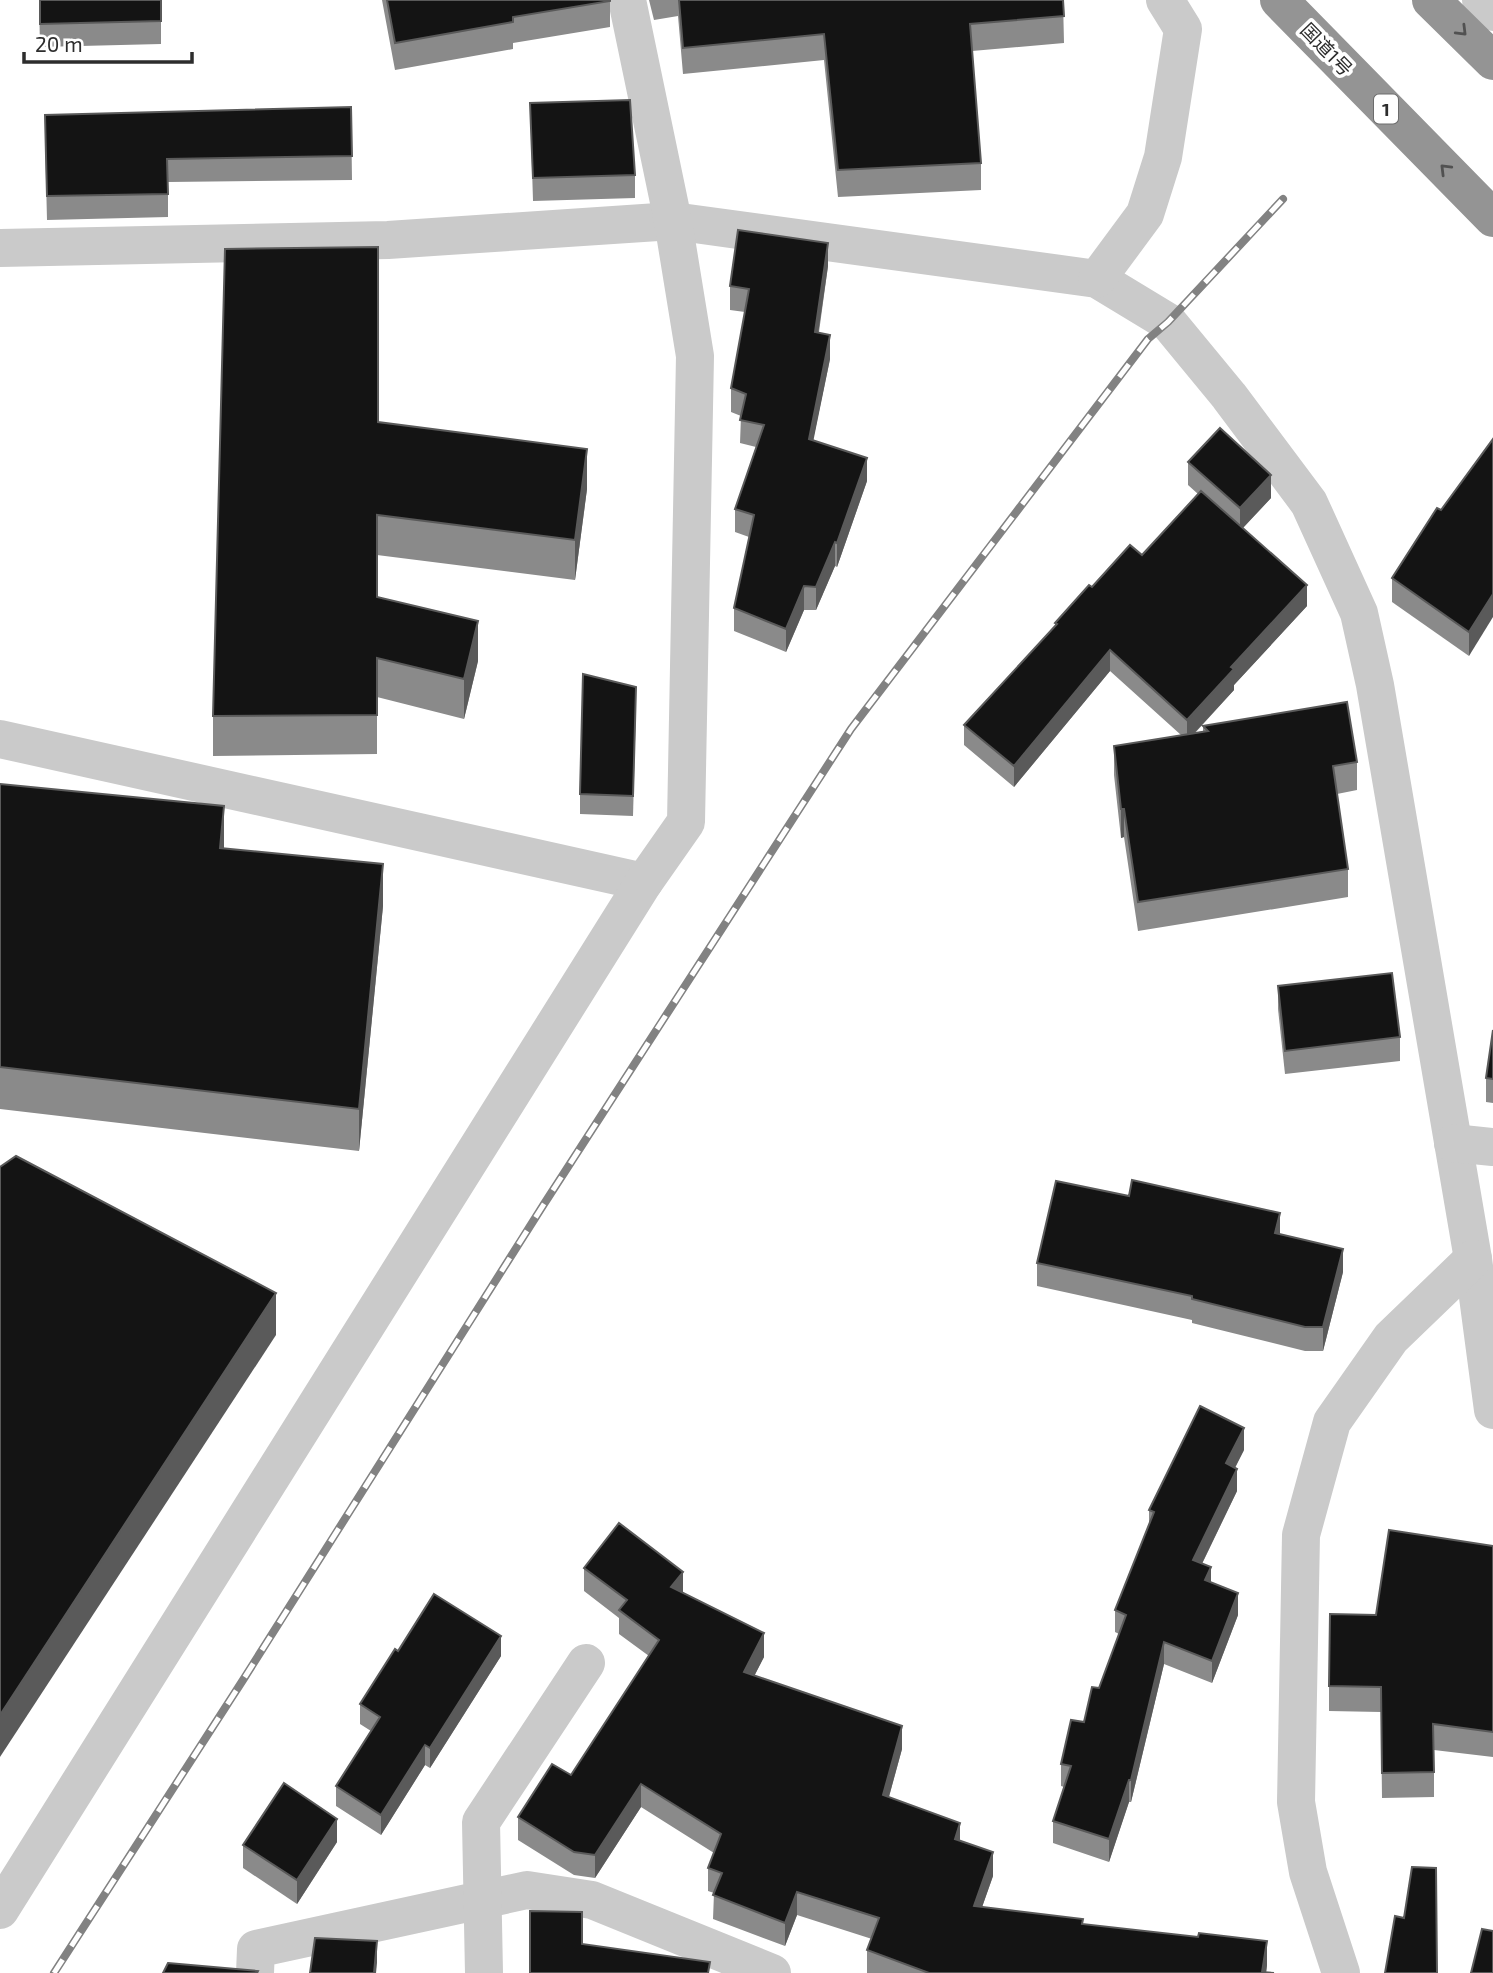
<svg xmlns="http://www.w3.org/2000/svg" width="1493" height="1973" font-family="'Exo 2','Noto Sans JP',sans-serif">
	<rect width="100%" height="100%" fill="#fff"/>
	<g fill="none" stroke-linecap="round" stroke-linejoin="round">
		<g stroke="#cacaca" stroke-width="38">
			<polyline points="1481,0 1493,12"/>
			<polyline points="0,248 388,240 673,221 1097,279 1168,322 1229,396 1309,503 1359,613 1375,685 1473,1259 1493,1410"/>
			<polyline points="1097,279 1145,214 1163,157 1183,29 1165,0"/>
			<polyline points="0,739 644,882"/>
			<polyline points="1453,1143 1493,1147"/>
			<polyline points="0,1910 644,882 686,822 695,356 673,221 627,0"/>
			<polyline points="255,1973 256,1949 527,1890 592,1900 772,1973"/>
			<polyline points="484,1973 481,1822 586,1663"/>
			<polyline points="1341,1973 1308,1872 1296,1802 1301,1535 1332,1422 1391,1338 1473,1259"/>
		</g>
		<g stroke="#828282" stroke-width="8">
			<polyline id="rail" points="54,1973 243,1680 544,1204 851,729 1148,339 1168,322 1283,199"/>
		</g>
		<use href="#rail" stroke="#fff" stroke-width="5" stroke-dasharray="16" stroke-linecap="butt"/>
		<g stroke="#949494" stroke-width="38">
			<polyline points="1279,0 1493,218"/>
			<polyline points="1431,0 1493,61"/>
		</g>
	</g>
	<g fill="#8a8a8a">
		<polygon points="39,0 161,0 161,44 40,47"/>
		<polygon points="382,0 610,0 610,27 513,43 513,49 395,70"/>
		<polygon points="649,0 1063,0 1064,43 972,51 981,163 981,190 838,197 824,60 683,74 678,16 654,20"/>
		<polygon points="530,103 635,175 635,198 533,201"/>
		<polygon points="351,107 352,180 168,182 168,217 47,220 45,139"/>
		<polygon points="828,266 819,332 830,359 813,440 867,481 837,567 835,566 816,610 804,610 786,652 734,631 734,608 749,537 735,532 735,509 756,447 740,443 741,416 731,412 731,388 745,312 730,310 730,286"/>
		<polygon points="378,422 587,489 575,580 377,555 377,597 478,661 464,719 377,697 377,754 213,756 213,716"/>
		<polygon points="1493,439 1469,656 1392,602 1392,578"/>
		<polygon points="1188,462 1271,498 1243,528 1307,606 1234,685 1234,690 1195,733 1203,731 1203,726 1357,762 1357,790 1337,794 1348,869 1348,897 1138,931 1124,837 1121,838 1114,775 1114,746 1181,735 1110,671 1014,787 964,745 964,725 1055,627 1055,623 1092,587 1142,555 1198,494 1188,485"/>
		<polygon points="636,707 633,816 580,814 580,794"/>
		<polygon points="0,784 224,849 383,906 359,1151 0,1109"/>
		<polygon points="1278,986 1400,1037 1400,1061 1285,1074 1278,1009"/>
		<polygon points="1493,1030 1493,1103 1486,1102 1486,1078"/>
		<polygon points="1280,1234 1343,1272 1323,1351 1305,1351 1192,1323 1192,1320 1037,1286 1037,1263"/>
		<polygon points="1244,1450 1235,1468 1237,1491 1202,1564 1211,1582 1238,1615 1212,1683 1164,1664 1131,1802 1129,1802 1109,1862 1053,1843 1053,1821 1064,1787 1061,1786 1061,1764 1084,1722 1099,1688 1119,1634 1115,1632 1115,1610 1149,1525 1149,1510"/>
		<polygon points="1493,1546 1493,1757 1434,1750 1434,1797 1382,1798 1381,1712 1329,1711 1329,1686 1376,1615"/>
		<polygon points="584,1568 683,1592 764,1657 754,1676 902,1749 889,1797 960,1841 993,1876 982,1907 1083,1924 1267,1965 1266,1973 1274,1973 867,1973 867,1950 872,1939 797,1915 785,1946 713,1919 714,1893 708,1891 708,1868 714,1853 641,1807 595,1878 574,1875 518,1840 518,1817 571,1775 649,1656 619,1634 619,1618 584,1591"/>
		<polygon points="398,1651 501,1656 430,1768 425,1765 381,1835 336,1806 336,1786 371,1731 360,1724 360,1704"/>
		<polygon points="337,1842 297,1904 243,1868 243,1845"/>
	</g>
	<g fill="#5a5a5a">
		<polygon points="828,243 828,266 815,355 815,332"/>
		<polygon points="830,335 830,359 809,462 809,439"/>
		<polygon points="587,449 587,489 575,580 575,540"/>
		<polygon points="867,458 867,481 837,567 837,543"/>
		<polygon points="1271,475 1271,498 1240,531 1240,508"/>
		<polygon points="835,542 835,566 816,610 816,587"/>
		<polygon points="1307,585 1307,606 1234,685 1234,690 1187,741 1187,720 1231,667"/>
		<polygon points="804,586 804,610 786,652 786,629"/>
		<polygon points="1493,594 1493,617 1469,656 1469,632"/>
		<polygon points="478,621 478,661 464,719 464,679"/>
		<polygon points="1110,650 1110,671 1014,787 1014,766"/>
		<polygon points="224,806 224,848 220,890 220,848"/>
		<polygon points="1121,809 1124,809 1124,837 1121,838"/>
		<polygon points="383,864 383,906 359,1151 359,1109"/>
		<polygon points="1280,1213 1280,1236 1275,1233"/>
		<polygon points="1343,1249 1343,1272 1323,1351 1323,1327"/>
		<polygon points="276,1293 276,1335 0,1757 0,1715"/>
		<polygon points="1244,1428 1244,1450 1226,1485 1226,1463"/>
		<polygon points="1237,1469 1237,1491 1193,1582 1193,1560"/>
		<polygon points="1211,1567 1211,1589 1205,1580"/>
		<polygon points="683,1572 683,1595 671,1587"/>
		<polygon points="1238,1593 1238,1615 1212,1683 1212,1661"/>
		<polygon points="764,1633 764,1657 744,1696 744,1672"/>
		<polygon points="501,1636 501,1656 430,1768 430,1748"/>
		<polygon points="1164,1642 1164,1664 1131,1802 1131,1780"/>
		<polygon points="902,1726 902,1749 883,1818 883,1795"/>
		<polygon points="425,1745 425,1765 381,1835 381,1815"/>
		<polygon points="1129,1780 1129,1802 1109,1862 1109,1839"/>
		<polygon points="641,1784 641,1807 595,1878 595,1855"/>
		<polygon points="337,1819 337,1842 297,1904 297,1880"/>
		<polygon points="960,1823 960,1846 955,1839"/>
		<polygon points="993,1852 993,1876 974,1930 974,1906"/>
		<polygon points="797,1892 797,1915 785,1946 785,1923"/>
		<polygon points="377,1941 377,1963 376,1973 374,1973"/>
		<polygon points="1267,1941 1267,1965 1266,1973 1262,1973"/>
	</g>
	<g fill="#141414" stroke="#5a5a5a" stroke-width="2">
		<polygon points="40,0 161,0 161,21 40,24"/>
		<polygon points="387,0 610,0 610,1 513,17 513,22 395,43"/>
		<polygon points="679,0 1063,0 1064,16 970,24 981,163 838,170 824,34 683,48"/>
		<polygon points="630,100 635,175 533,178 530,103"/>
		<polygon points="351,107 352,156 167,159 168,194 47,196 45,115"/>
		<polygon points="738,230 828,243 815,332 830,335 809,439 867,458 837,543 835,542 816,587 804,586 786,629 734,608 754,515 735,509 764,425 740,420 746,394 731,388 749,289 730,286"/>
		<polygon points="378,247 378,422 587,449 575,540 377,515 377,597 478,621 464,679 377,658 377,715 213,716 225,249"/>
		<polygon points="1220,428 1271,475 1240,508 1188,462"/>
		<polygon points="1493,439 1493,594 1469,632 1392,578 1437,508 1441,510"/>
		<polygon points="1201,491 1307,585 1231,667 1234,669 1187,720 1110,650 1014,766 964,725 1057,624 1055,623 1089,585 1092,587 1130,545 1142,555"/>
		<polygon points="583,674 636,687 633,796 580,794"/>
		<polygon points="1347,702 1357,762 1333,766 1348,869 1138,902 1124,809 1121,809 1114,746 1208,731 1203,726"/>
		<polygon points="0,784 224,806 220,848 383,864 359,1109 0,1067"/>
		<polygon points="1392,973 1400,1037 1285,1051 1278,986"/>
		<polygon points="1493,1030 1493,1079 1486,1078"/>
		<polygon points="16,1156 276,1293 0,1715 0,1167"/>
		<polygon points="1132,1180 1280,1213 1275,1233 1343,1249 1323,1327 1305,1327 1192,1299 1192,1296 1037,1263 1056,1181 1129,1196"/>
		<polygon points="1200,1406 1244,1428 1226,1463 1237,1469 1193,1560 1211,1567 1205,1580 1238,1593 1212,1661 1164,1642 1131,1780 1129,1780 1109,1839 1053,1821 1071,1766 1061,1764 1071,1720 1084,1722 1092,1687 1099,1688 1126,1615 1115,1610 1154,1512 1149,1510"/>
		<polygon points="619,1523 683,1572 671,1587 764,1633 744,1672 902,1726 883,1795 960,1823 955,1839 993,1852 974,1906 1083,1919 1082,1924 1198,1937 1199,1933 1267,1941 1262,1972 1274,1973 929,1973 867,1950 879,1918 797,1892 785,1923 713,1895 722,1873 708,1868 721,1834 641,1784 595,1855 574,1852 518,1817 552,1764 571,1775 659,1640 619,1610 627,1600 584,1568"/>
		<polygon points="1389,1530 1493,1546 1493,1732 1433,1724 1434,1772 1382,1773 1381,1687 1329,1686 1330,1614 1376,1615"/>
		<polygon points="434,1594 501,1636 430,1748 425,1745 381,1815 336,1786 380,1717 360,1704 395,1649 398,1651"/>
		<polygon points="284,1783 337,1819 297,1880 243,1845"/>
		<polygon points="1412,1867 1436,1868 1437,1973 1385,1973 1395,1916 1404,1918"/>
		<polygon points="530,1911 582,1912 582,1944 710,1962 708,1973 530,1973"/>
		<polygon points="1482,1929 1493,1931 1493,1973 1471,1973"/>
		<polygon points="315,1938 377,1941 374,1973 310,1973"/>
		<polygon points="168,1963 258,1971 257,1973 163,1973"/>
	</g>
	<defs><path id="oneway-chevron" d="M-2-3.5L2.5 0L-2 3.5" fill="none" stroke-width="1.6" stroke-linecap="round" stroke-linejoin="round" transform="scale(1.75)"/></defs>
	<g stroke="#515151">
		<use href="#oneway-chevron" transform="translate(1462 31) rotate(45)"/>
		<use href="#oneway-chevron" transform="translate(1445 169) rotate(-135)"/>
	</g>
	<g text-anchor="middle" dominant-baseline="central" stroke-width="7" stroke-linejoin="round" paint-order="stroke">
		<rect fill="#fff" stroke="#6c6c6c" stroke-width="2" x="1374" y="94.5" width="24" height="29" rx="5"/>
		<g font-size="18" font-weight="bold" fill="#2d2d2d">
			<text x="1386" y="109">1</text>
		</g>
		<g font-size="19" fill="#2d2d2d" stroke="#fff">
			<text transform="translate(1327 49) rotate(46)">国道1号</text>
		</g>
	</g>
	<path d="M24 52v10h168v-10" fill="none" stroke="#2d2d2d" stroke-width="3.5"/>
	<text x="35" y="52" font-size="21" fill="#2d2d2d" stroke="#ffffff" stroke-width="5" paint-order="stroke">20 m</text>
</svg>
